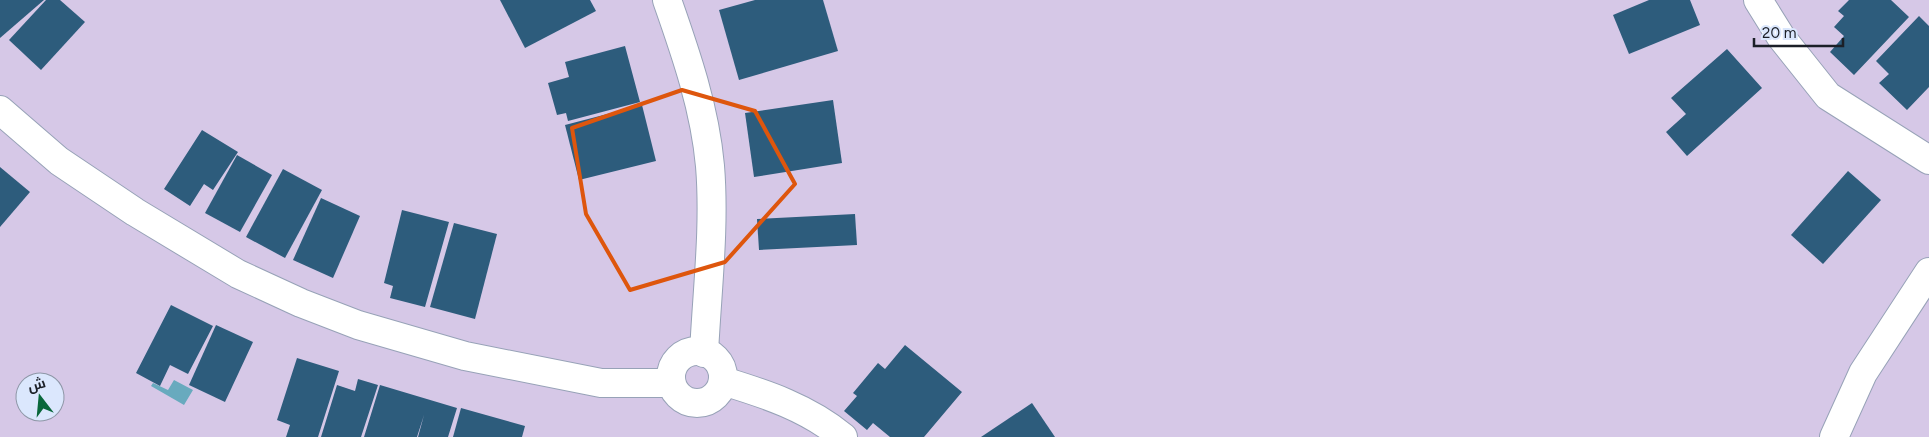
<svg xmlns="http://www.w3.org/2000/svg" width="1929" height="437" font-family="Figtree,Cairo,sans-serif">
	<rect width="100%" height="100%" fill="#dbe7fd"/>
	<path fill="#d6c8e7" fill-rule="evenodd" d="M 0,0 L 1929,0 L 1929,437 L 0,437 ZM 25,382 L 55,382 L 55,412 L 25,412 Z"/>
	<polygon fill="#68aabe" points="174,380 193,390 184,405 151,386 153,383 168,390"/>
	<g fill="#2d5c7c">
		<polygon points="0,0 44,0 0,38"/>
		<polygon points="46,0 60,0 85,22 41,70 9,40"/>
		<polygon points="500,0 590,0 596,11 525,48"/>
		<polygon points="755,0 823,0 838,51 739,80 719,10"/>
		<polygon points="1649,0 1690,0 1700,25 1629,54 1613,15"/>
		<polygon points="1849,0 1891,0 1909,17 1854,75 1830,52 1844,36 1834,27 1844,16 1838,11"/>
		<polygon points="1919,16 1929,26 1929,87 1907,110 1879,83 1889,74 1876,61"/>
		<polygon points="625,46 640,102 568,121 566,113 557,115 548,83 569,77 565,62"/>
		<polygon points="1727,49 1762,88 1687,156 1666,132 1686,114 1671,98"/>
		<polygon points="833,100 842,163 754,177 745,113"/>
		<polygon points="642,105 656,161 579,180 565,125"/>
		<polygon points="202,130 238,152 213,190 204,184 190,206 164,189"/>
		<polygon points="237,155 272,175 240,232 205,213"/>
		<polygon points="0,167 30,192 0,227"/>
		<polygon points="283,169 322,190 285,258 246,237"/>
		<polygon points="1848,171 1881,200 1823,264 1791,235"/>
		<polygon points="321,198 360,216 333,278 293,260"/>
		<polygon points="402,210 449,222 425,307 390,298 393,286 384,283"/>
		<polygon points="855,214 857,245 759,250 757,219"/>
		<polygon points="454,223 497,234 475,319 430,307"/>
		<polygon points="171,305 213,326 188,374 170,365 160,386 136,373"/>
		<polygon points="216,325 253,342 225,402 189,385"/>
		<polygon points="905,345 962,392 924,437 890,437 873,423 867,430 844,411 857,396 853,393 878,363 885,369"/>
		<polygon points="297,358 339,371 318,437 286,437 290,425 277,420"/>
		<polygon points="358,379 378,385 361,437 321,437 337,385 355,391"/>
		<polygon points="380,385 457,408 448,437 418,437 424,415 417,437 364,437"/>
		<polygon points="1032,403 1055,437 981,437"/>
		<polygon points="461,408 525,426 522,437 453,437"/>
	</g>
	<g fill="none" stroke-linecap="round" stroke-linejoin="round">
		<g stroke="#97a2b7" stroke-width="30">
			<g id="minor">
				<path d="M 667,0 C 686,54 705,109 710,166 C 715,227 707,291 704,353"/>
				<polyline points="1758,0 1781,37 1828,96 1929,160"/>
				<polyline points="0,110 59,161 135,212 238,274 301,303 358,325 465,356 601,383 671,383"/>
				<circle cx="697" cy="377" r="26"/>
				<path d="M 723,381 C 766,394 808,408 843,437"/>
				<polyline points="1834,437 1863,373 1929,272"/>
			</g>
		</g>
		<use href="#minor" stroke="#fff" stroke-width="28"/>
	</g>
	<path fill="none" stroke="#de560d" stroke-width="4" stroke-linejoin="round" d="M 682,90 L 755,111 L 795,184 L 725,262 L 630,290 L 586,214 L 572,128 Z"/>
	<g transform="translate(40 397) rotate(344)"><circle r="24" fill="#dbe7fd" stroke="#8e97a7"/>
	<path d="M0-4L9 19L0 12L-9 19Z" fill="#09673b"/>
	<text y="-8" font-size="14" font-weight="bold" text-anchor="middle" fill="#1b1f27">ش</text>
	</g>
	<path d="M1754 38v8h89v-8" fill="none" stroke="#1b1f27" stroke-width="2.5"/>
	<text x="1762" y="38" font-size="15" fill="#1b1f27" stroke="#dbe7fd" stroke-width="4" paint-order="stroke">20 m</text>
</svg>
